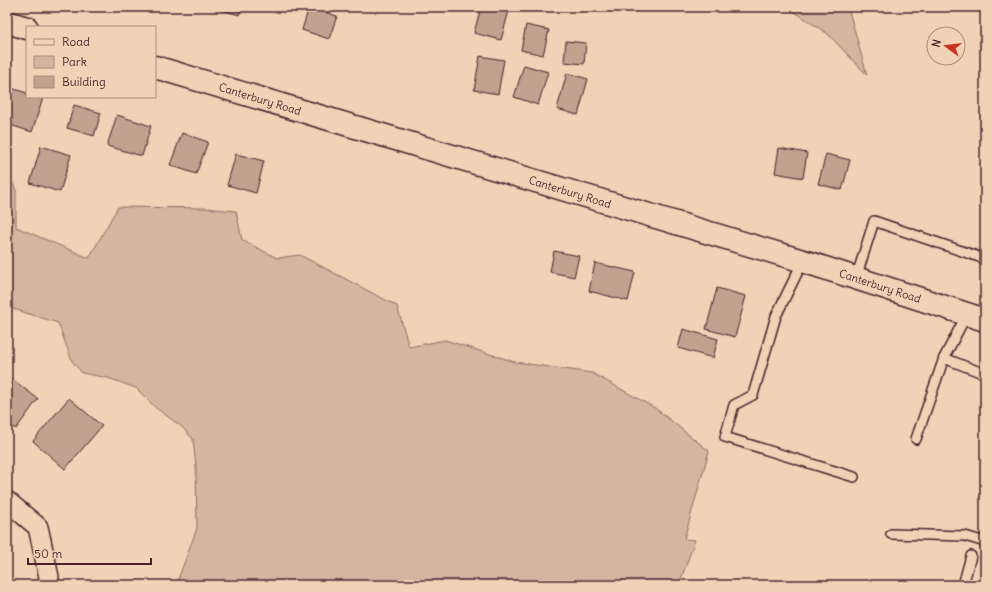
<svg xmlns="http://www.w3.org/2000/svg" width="992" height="592" font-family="Delius,sans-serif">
	<rect width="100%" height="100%" fill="#f0d3b6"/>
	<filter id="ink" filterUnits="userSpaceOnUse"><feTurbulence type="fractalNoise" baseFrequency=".025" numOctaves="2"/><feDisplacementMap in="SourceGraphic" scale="8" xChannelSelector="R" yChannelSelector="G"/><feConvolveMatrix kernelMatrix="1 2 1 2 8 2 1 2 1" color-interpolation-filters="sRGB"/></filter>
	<g filter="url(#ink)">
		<g fill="#d5b5a0" stroke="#906a66">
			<polygon points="787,7 848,7 867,75 828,34"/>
			<polygon points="7,172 16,190 16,227 89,258 118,207 205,208 236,211 242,240 277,258 300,255 397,306 409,347 445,340 515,362 592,373 655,408 709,451 684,539 695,540 679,585 176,585 197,528 196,467 193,439 182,427 156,408 136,388 108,378 82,373 72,361 58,323 7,307"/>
		</g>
		<g fill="#c2a18f" stroke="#4a1f2b">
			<polygon points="211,7 242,7 239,15"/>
			<polygon points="309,7 337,16 329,39 302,30"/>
			<polygon points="481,7 510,7 501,40 474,33"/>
			<polygon points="526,25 549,30 543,55 521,50"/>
			<polygon points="566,41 586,43 584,64 564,62"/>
			<polygon points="480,56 504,60 498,94 474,90"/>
			<polygon points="524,65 548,72 538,105 514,97"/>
			<polygon points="567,73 588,79 578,115 557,109"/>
			<polygon points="11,88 27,93 27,97 43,98 32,132 7,124 7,102"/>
			<polygon points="74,105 101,113 94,136 67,128"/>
			<polygon points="117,115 151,126 142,156 107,146"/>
			<polygon points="182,133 208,142 196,174 170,165"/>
			<polygon points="41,146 71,155 60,192 30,183"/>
			<polygon points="779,148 807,153 803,178 775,173"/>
			<polygon points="236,154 264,161 256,193 227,185"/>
			<polygon points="826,154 850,160 842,190 818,184"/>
			<polygon points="554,251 579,256 574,277 550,272"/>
			<polygon points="595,263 635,272 628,301 589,291"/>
			<polygon points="717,288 746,296 735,337 706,329"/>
			<polygon points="683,329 718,339 713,358 678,348"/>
			<polygon points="7,375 38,399 16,429 7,423"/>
			<polygon points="69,398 102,426 65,469 33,441"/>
		</g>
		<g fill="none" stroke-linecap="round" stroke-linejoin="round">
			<g stroke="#4a1f2b" stroke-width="12">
				<g id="service">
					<polyline points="803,261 776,316 753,395 734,405 725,437 854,477"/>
					<polyline points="856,278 874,221 985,259"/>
					<polyline points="944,358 985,374"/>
					<polyline points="916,439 944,358 967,314"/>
					<polyline points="891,534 965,536 985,542"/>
					<polyline points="963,585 971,556"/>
				</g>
			</g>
			<g stroke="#4a1f2b" stroke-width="22">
				<polyline id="minor" points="7,501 38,527 49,577 48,585"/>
			</g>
			<g stroke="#4a1f2b" stroke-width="25">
				<g id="tertiary">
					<polyline points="7,22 27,28"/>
					<polyline points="155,67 803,261 985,320"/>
				</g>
			</g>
			<use href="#service" stroke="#f0d3b6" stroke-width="9"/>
			<use href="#minor" stroke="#f0d3b6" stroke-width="19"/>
			<use href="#tertiary" stroke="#f0d3b6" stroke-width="22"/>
		</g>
	</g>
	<g text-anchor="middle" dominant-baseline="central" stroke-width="3" stroke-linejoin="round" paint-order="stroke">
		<g font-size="11" fill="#4a1f2b" stroke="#f0d3b6">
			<text transform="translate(260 99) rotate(17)">Canterbury Road</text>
			<text transform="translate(570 192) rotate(17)">Canterbury Road</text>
			<text transform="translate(880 286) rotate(18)">Canterbury Road</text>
		</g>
	</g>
	<rect width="992" height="592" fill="none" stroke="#f0d3b6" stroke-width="24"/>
	<rect x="12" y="12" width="968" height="568" fill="none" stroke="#4a1f2b" stroke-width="1.5" filter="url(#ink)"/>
	<rect x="26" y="26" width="130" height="72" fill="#f0d3b6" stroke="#ae8b7e"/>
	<rect x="34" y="39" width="20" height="6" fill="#f0d3b6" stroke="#ae8b7e"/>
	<text x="62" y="46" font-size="12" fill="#4a1f2b">Road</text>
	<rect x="34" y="56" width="20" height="12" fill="#d5b5a0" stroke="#ae8b7e"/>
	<text x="62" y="66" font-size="12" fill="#4a1f2b">Park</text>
	<rect x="34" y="76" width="20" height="12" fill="#c2a18f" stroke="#ae8b7e"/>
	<text x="62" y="86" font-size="12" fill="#4a1f2b">Building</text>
	<g transform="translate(946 46) rotate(285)"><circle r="19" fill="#f0d3b6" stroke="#ae8b7e"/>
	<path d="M0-3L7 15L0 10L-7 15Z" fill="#c8321e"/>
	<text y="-6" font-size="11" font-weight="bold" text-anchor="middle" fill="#4a1f2b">N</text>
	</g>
	<path d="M28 558v6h123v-6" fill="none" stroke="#4a1f2b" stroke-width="2"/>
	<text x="34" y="558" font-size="12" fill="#4a1f2b" stroke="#f0d3b6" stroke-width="3" paint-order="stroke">50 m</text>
</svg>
